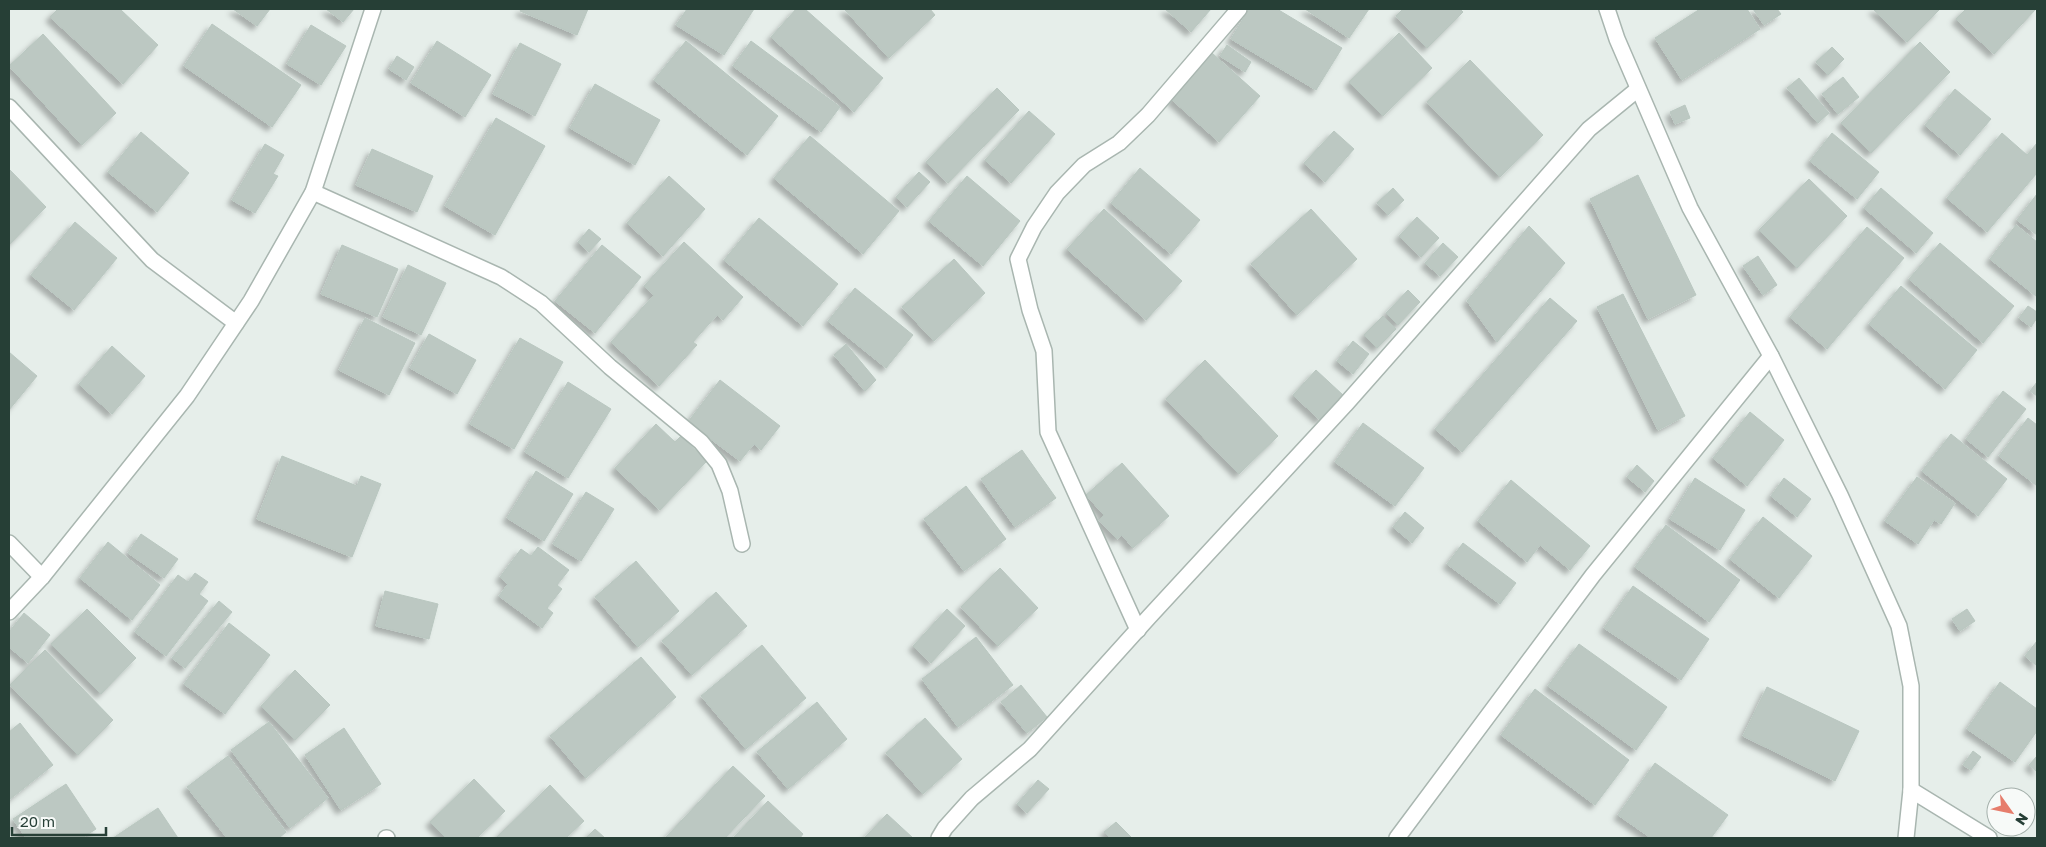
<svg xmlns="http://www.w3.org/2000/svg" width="2046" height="847" font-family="'Golos Text',sans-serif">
	<defs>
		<filter id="shadow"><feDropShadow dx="-4.5" dy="4.5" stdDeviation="2.5" flood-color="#0004"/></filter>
	</defs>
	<rect width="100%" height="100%" fill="#e6eeea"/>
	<g fill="#bcc8c2" stroke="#b9c7c0" filter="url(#shadow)">
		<polygon points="58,9 120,9 158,45 123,84 50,17"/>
		<polygon points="233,9 270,9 257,26"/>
		<polygon points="326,9 354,9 343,22"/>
		<polygon points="521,9 588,9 577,35 520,11"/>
		<polygon points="687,9 754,9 724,55 676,25"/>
		<polygon points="796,9 805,9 883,78 854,112 771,37"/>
		<polygon points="844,9 930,9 935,15 889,58"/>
		<polygon points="1165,9 1211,9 1191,32"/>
		<polygon points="1249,9 1277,9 1342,48 1316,90 1231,39"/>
		<polygon points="1305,9 1369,9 1349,38"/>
		<polygon points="1403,9 1460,9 1463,12 1427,48 1396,16"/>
		<polygon points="1700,9 1747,9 1760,29 1682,80 1655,38"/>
		<polygon points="1753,9 1777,9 1781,14 1764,25"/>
		<polygon points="1873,9 1940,9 1907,42"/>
		<polygon points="1966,9 2036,9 1994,54 1956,19"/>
		<polygon points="212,24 301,85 272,127 184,66"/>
		<polygon points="311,25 346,46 321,85 287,64"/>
		<polygon points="1399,33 1432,68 1383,116 1349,82"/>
		<polygon points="43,34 116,113 82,145 9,66"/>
		<polygon points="437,41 491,75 465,117 411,83"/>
		<polygon points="686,41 778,116 747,155 654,80"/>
		<polygon points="751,41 840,107 821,132 733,66"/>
		<polygon points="1920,42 1950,72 1871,153 1841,123"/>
		<polygon points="520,43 561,64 535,116 493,94"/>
		<polygon points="1227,45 1251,62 1245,72 1220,56"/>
		<polygon points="1832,47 1844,59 1828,75 1816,62"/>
		<polygon points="1212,53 1260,96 1219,142 1171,99"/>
		<polygon points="397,56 414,67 406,80 389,69"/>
		<polygon points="1470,60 1543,135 1500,177 1427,102"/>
		<polygon points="1843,77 1859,97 1838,114 1822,94"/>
		<polygon points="1799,78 1829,113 1818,123 1787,88"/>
		<polygon points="595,84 660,120 635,165 570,128"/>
		<polygon points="997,88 1019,110 948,183 926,162"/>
		<polygon points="1955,89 1991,119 1960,155 1925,125"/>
		<polygon points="1685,105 1690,118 1675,124 1670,112"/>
		<polygon points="1029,111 1055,134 1011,183 985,160"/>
		<polygon points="496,118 545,146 495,235 445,206"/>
		<polygon points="1334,131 1354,149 1325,182 1304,163"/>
		<polygon points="141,132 189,173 157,212 108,172"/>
		<polygon points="1832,133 1879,172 1857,199 1810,161"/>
		<polygon points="2002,133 2027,155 2037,143 2037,173 1987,232 1947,198"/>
		<polygon points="810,136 899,211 863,254 774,178"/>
		<polygon points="265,144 284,155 273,174 278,176 255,213 232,200"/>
		<polygon points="372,149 433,176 417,212 356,185"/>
		<polygon points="1140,168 1200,220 1171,254 1111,203"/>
		<polygon points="9,169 46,207 9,245"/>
		<polygon points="919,172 930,182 907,207 896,197"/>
		<polygon points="1638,175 1696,295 1648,319 1590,199"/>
		<polygon points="669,176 705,209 663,256 627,223"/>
		<polygon points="967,176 1020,221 983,266 929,221"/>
		<polygon points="1809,179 1847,216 1797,268 1759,230"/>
		<polygon points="1393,188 1404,200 1388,215 1377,203"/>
		<polygon points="1881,188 1933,233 1916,253 1864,208"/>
		<polygon points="2037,194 2037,235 2017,220"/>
		<polygon points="1104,209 1182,281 1146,320 1067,249"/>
		<polygon points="1311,209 1357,259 1297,315 1251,264"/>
		<polygon points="1417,217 1439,238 1421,257 1399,236"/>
		<polygon points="759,218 838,284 803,326 724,260"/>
		<polygon points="75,222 117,258 74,310 31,275"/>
		<polygon points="2016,225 2037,242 2037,297 1990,259"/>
		<polygon points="1529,226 1565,263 1497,342 1467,301"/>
		<polygon points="1867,227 1904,258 1827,349 1790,317"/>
		<polygon points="589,229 601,239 589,252 578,242"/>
		<polygon points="684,242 743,297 723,320 717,315 693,342 697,345 659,386 611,342 654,295 644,286"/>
		<polygon points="1443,243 1458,257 1440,276 1425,263"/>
		<polygon points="1940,243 2014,306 1983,343 1909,279"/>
		<polygon points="342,245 398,269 377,317 321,294"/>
		<polygon points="602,245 641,277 595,333 555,301"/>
		<polygon points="1758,256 1777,285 1763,295 1743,266"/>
		<polygon points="954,259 985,293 934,341 902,307"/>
		<polygon points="408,265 446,283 421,335 383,317"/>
		<polygon points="1901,286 1977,350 1945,389 1869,324"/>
		<polygon points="855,288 913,335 886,368 828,321"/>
		<polygon points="1408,290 1420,302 1398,325 1386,313"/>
		<polygon points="1623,294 1685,416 1658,430 1597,307"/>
		<polygon points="1550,298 1577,321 1462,452 1435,429"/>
		<polygon points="2028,306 2037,312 2037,318 2031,327 2019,318"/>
		<polygon points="1383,316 1396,329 1377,348 1364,335"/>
		<polygon points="365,318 415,343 389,395 339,370"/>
		<polygon points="429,334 476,360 457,394 410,368"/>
		<polygon points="520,338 563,362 514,449 470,424"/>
		<polygon points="1353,341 1369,354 1353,374 1337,361"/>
		<polygon points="846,344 876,380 865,391 834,355"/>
		<polygon points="112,346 145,376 112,414 79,384"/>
		<polygon points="9,352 37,376 9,410"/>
		<polygon points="1205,360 1278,436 1239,474 1166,399"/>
		<polygon points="1316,370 1343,395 1320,420 1293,395"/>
		<polygon points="720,380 780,426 761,450 754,444 740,461 688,422"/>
		<polygon points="568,382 611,409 568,478 525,452"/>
		<polygon points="2037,382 2037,396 2030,391"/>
		<polygon points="2003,391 2026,409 1988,457 1966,439"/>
		<polygon points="1750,412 1784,440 1747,486 1713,458"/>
		<polygon points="2028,418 2037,425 2037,486 1999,456"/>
		<polygon points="1363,423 1424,468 1395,506 1335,462"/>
		<polygon points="656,424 675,442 681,436 707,461 660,510 615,468"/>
		<polygon points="1951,434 2007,479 1978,516 1922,471"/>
		<polygon points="1022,450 1056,498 1015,527 981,479"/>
		<polygon points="282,456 357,486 361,476 381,484 352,557 257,519"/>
		<polygon points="1122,463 1169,516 1133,548 1122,535 1117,539 1099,520 1104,515 1086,495"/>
		<polygon points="1637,465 1654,481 1645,492 1627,477"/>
		<polygon points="536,471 573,494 544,541 507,518"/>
		<polygon points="1917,477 1955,503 1941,524 1934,520 1918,544 1885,521"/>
		<polygon points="1695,478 1745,510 1720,550 1670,519"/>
		<polygon points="1784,478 1811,499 1797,517 1771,496"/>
		<polygon points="1511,480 1590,546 1570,570 1540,545 1527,562 1478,521"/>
		<polygon points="966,486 1006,539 964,571 924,519"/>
		<polygon points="586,492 614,509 581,561 553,544"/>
		<polygon points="1405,512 1424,528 1412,543 1393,527"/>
		<polygon points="1763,517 1812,556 1779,598 1730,559"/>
		<polygon points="1666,525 1740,580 1709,622 1635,567"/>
		<polygon points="141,534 178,559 164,578 128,553"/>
		<polygon points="108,542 160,585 132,620 80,578"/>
		<polygon points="1463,543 1516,583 1500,604 1447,564"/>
		<polygon points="538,547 569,570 557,585 562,589 547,608 553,613 542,628 499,596 508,584 500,577 521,549 531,556"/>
		<polygon points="636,561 679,611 638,647 595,597"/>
		<polygon points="1000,568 1038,608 998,646 961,607"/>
		<polygon points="195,573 208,582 199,594 208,601 166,656 135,632 178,575 188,582"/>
		<polygon points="1633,586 1709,639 1681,680 1604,628"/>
		<polygon points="385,591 438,604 429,639 376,626"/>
		<polygon points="716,592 747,626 692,675 662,641"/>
		<polygon points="219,601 232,612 185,668 172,658"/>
		<polygon points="87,609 136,658 101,694 51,644"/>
		<polygon points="947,609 965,626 931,663 913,646"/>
		<polygon points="1967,609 1975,621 1960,631 1952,619"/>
		<polygon points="24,613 50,635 28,663 9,647 9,632"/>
		<polygon points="229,623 270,655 225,714 184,684"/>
		<polygon points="976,637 1013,685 958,727 922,679"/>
		<polygon points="2037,641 2037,666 2025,656"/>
		<polygon points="1579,644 1667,707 1636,750 1548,686"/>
		<polygon points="762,645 806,698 746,749 701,696"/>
		<polygon points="45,650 113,720 78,755 10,685"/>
		<polygon points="641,657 676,697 586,778 550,736"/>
		<polygon points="295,670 330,705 295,740 261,706"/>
		<polygon points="2000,682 2037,709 2037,731 2015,762 1967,729"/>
		<polygon points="1021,685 1047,717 1027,733 1001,702"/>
		<polygon points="1767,687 1859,731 1835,781 1743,736"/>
		<polygon points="1535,689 1629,760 1595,805 1501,735"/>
		<polygon points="817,702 847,739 788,789 757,752"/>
		<polygon points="925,718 962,759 923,794 886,753"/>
		<polygon points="269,722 328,798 290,828 231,750"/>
		<polygon points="20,723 53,765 9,800 9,732"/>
		<polygon points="344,728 381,784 341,810 305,755"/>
		<polygon points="1973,751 1981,757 1971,770 1963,765"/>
		<polygon points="228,756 286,832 279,838 227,838 187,787"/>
		<polygon points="2037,756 2037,772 2029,765"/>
		<polygon points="1655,763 1728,815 1711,838 1651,838 1618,815"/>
		<polygon points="733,766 765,796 725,838 665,838"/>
		<polygon points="474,779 505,811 477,838 446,838 430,822"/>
		<polygon points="1038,780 1049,789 1027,813 1017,804"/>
		<polygon points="66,784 96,829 82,838 26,838 13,819"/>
		<polygon points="550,785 584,821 566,838 496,838"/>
		<polygon points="768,801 803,834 800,838 733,838"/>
		<polygon points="158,808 178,838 113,838"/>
		<polygon points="887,814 913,838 864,838"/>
		<polygon points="1116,822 1132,838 1110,838 1104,832"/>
		<polygon points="595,829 605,838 586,838"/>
	</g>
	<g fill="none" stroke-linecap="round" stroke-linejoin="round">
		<g stroke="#a9b6b0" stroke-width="18">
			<g id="minor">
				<polyline points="1607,9 1617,39 1690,208 1771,356 1840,495 1899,626 1911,686 1911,790 1906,838"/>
				<polyline points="9,107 152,260 236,323"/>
				<polyline points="313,192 501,277 541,303 610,367 701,442 719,464 730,491 742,544"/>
				<polyline points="9,543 42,577"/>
				<polyline points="9,612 42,577 187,396 251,301 313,192 373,9"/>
				<polyline points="1138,630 1048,432 1044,351 1030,310 1018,259 1034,227 1057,193 1084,165 1119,143 1148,115 1239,9"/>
				<polyline points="1911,790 1989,838"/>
				<polyline points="386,838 387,838"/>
				<polyline points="939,838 945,828 972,798 1030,749 1149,617 1345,405 1589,129 1638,89"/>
				<polyline points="1397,838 1593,575 1771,356"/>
			</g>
		</g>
		<use href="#minor" stroke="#fff" stroke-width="15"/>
	</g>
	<rect width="2046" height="847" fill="none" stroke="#263f36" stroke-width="20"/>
	<g transform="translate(2011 812) rotate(123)"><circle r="24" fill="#f7faf8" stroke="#a3afaa"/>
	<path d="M0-4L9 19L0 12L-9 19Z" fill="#e67d6c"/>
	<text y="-8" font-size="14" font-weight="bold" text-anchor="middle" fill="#263f36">N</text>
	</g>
	<path d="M12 827v8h94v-8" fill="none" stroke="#263f36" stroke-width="2.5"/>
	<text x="20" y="827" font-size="15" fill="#263f36" stroke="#f7faf8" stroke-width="4" paint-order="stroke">20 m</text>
</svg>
